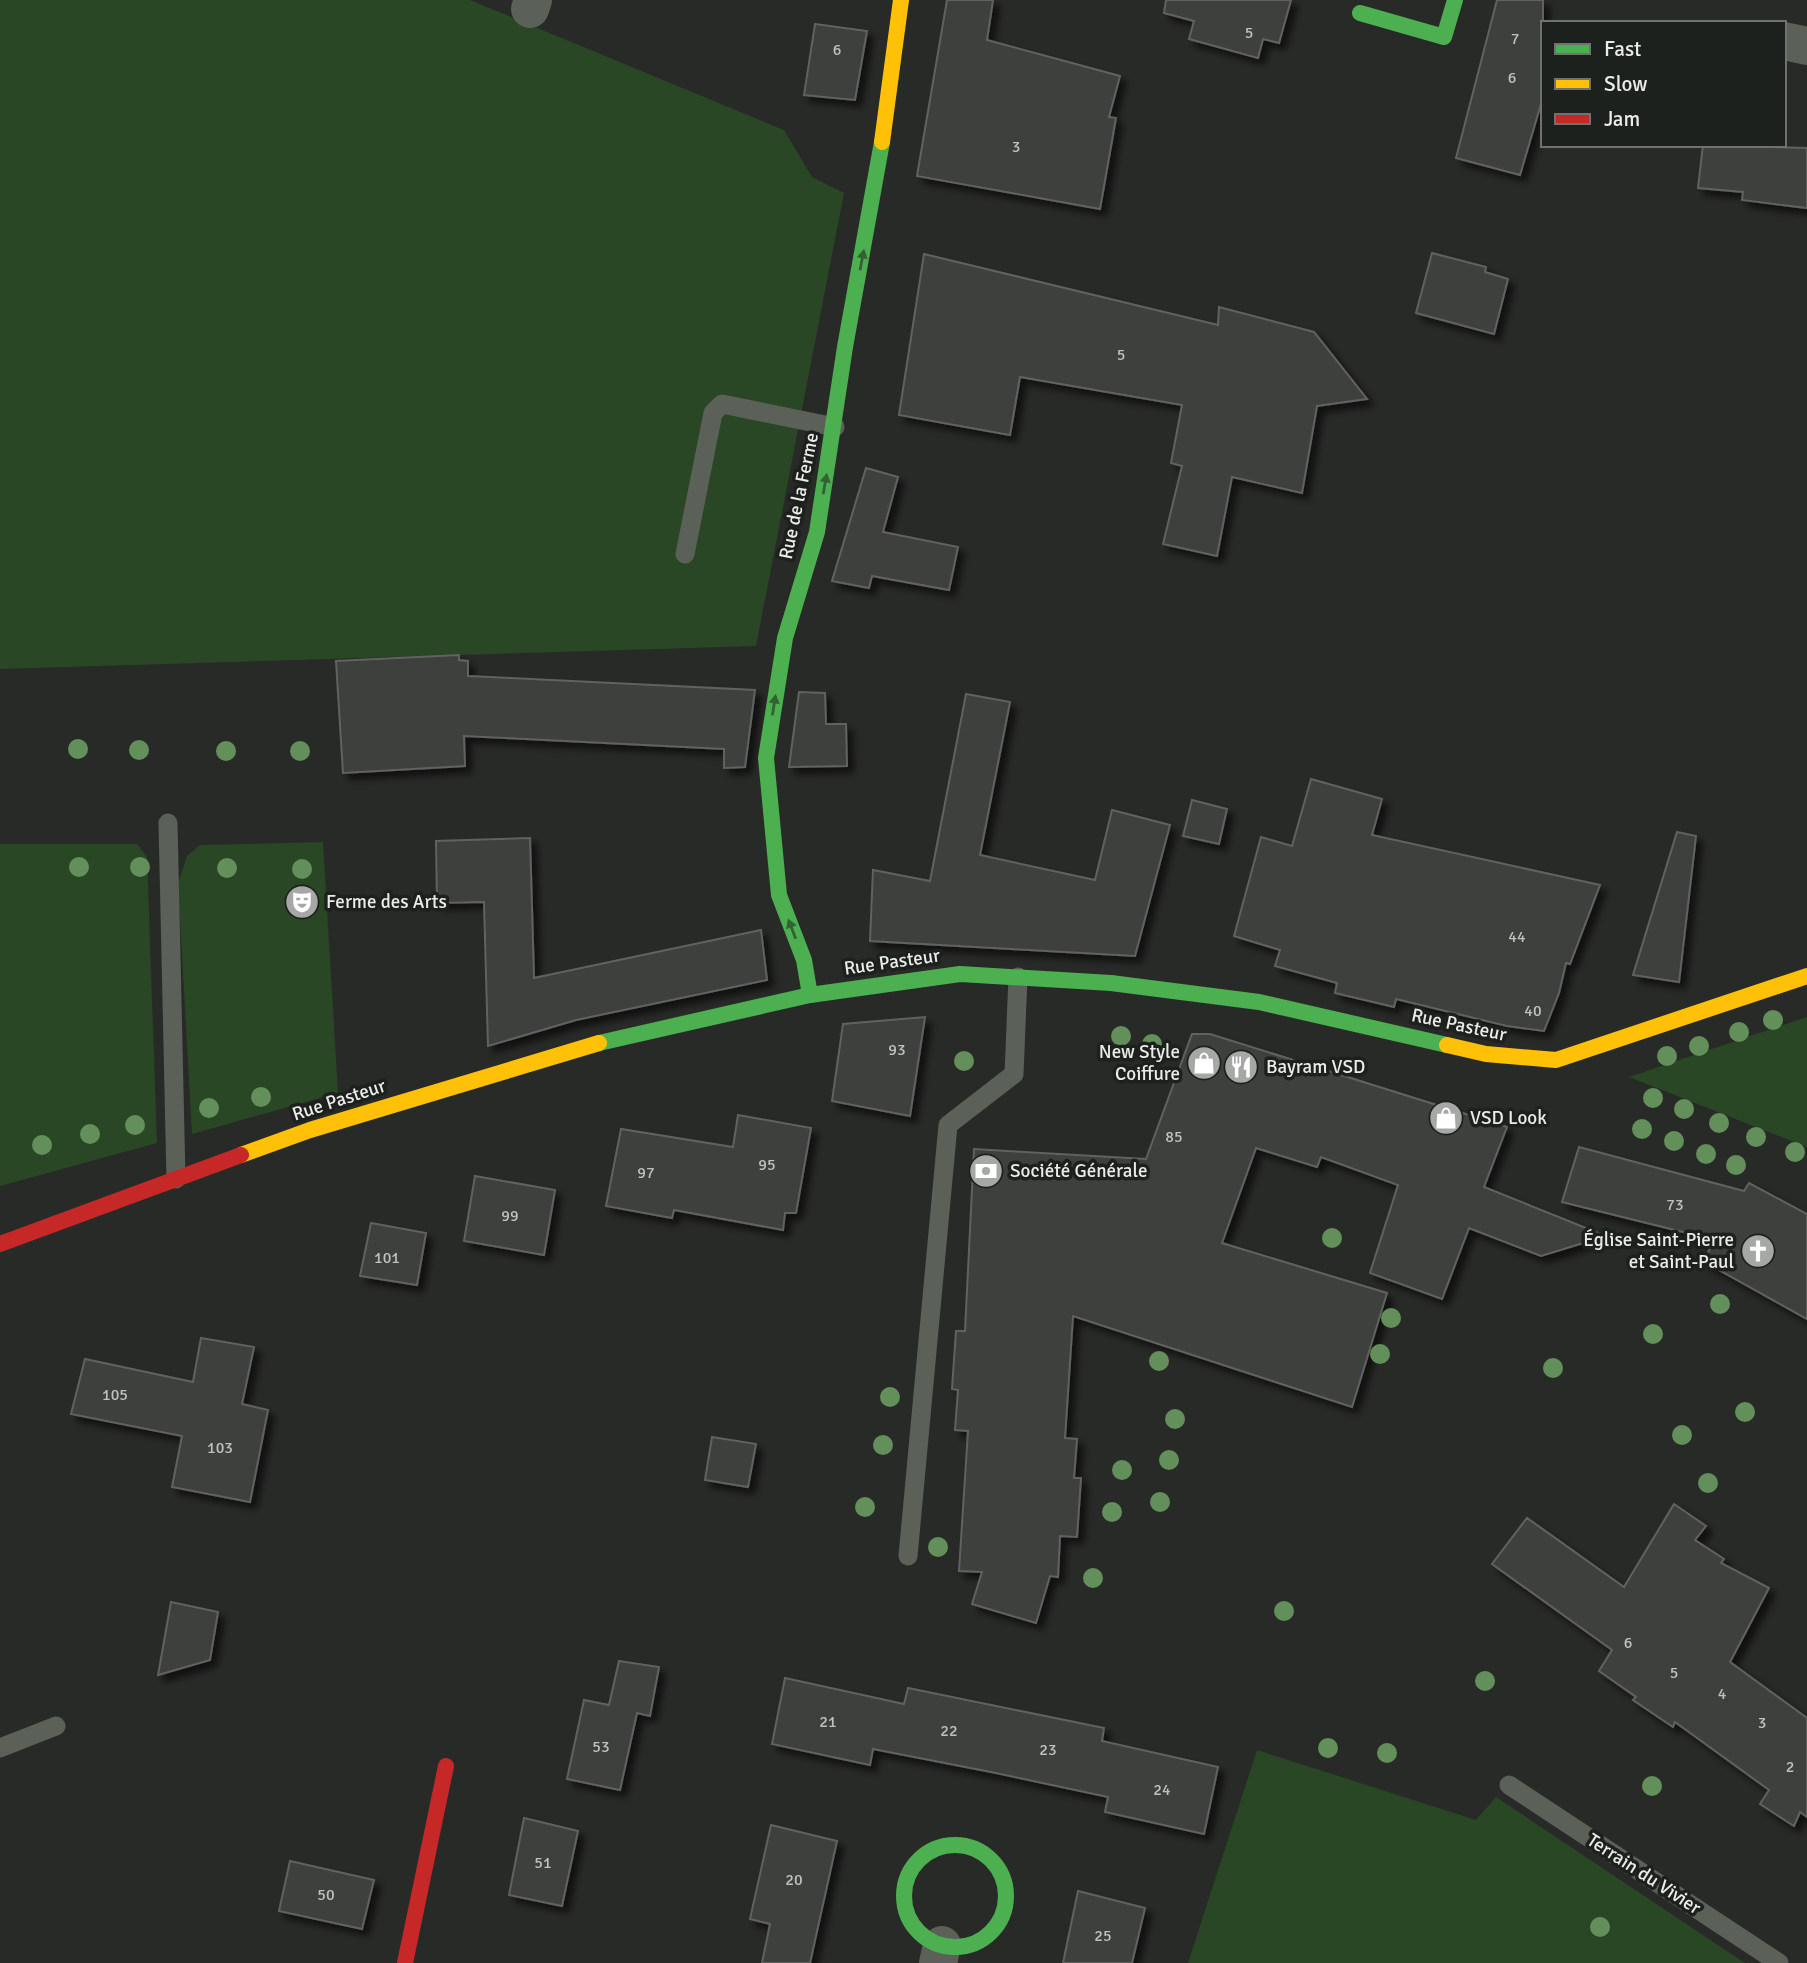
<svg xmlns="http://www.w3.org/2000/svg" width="1807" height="1963" font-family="Signika,sans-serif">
	<defs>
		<filter id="shadow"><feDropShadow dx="6" dy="6" stdDeviation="3.5" flood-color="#0009"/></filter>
	</defs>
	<rect width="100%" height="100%" fill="#282a27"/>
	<g fill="#294724">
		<polygon points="0,0 470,0 784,130 812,177 844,193 756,646 0,669"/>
		<polygon points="323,842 338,1093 192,1134 178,884 187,856 200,845"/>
		<polygon points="0,844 137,844 147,857 157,1143 0,1186"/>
		<polygon points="1807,1017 1807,1147 1629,1077"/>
		<polygon points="1257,1750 1476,1820 1496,1797 1745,1963 1188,1963"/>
	</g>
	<g fill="#3d3f3c" stroke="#606260" stroke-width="2" filter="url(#shadow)">
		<polygon points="947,0 993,0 987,40 1120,76 1109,117 1116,118 1100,209 917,176"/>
		<polygon points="1166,0 1291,0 1279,43 1263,39 1258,58 1189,39 1194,21 1164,13"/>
		<polygon points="1497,0 1543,0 1543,97 1520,175 1456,158"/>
		<polygon points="815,24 867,31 855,100 804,95"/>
		<polygon points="1703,145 1807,148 1807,208 1742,200 1743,192 1698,188"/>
		<polygon points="1432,253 1486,267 1485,272 1508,279 1494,334 1416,313"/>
		<polygon points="924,254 1218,325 1219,307 1314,332 1367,399 1317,406 1302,493 1232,477 1217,556 1163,544 1182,466 1171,463 1182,405 1020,377 1010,435 899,415"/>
		<polygon points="866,468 898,477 883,532 958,547 949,590 872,576 869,588 832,581"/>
		<polygon points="459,655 459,660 468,661 468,676 755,690 745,767 724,768 724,749 464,736 465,766 343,773 336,661"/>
		<polygon points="799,692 825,693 826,724 846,724 847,766 789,767"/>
		<polygon points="966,694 1010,702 980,855 1095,880 1112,810 1170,825 1135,956 870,941 873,870 930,881"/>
		<polygon points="1311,779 1382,799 1372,835 1600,885 1570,964 1566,963 1559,993 1544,1031 1507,1026 1396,999 1394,1007 1335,993 1337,983 1275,966 1280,950 1234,936 1261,837 1292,846"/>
		<polygon points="1192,800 1227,809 1219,844 1183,836"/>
		<polygon points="1677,832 1696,836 1679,982 1633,975"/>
		<polygon points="530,838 534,978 761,930 767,980 576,1020 488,1046 484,902 437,903 436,841"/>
		<polygon points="925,1017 910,1116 832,1101 843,1024"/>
		<polygon points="1192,1034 1210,1034 1507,1127 1484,1187 1606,1236 1541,1256 1469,1228 1442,1299 1370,1273 1398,1185 1321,1157 1317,1167 1256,1148 1222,1243 1387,1293 1352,1407 1073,1316 1065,1438 1077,1439 1074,1478 1081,1478 1077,1537 1060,1536 1058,1577 1050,1576 1036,1623 972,1604 982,1572 959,1571 968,1431 955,1430 958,1390 952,1389 956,1331 965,1331 974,1149 1146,1159"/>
		<polygon points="738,1115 811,1128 796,1213 785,1213 783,1230 674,1210 672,1218 606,1206 621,1129 733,1147"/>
		<polygon points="1579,1147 1744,1191 1749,1183 1807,1214 1807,1319 1703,1261 1715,1240 1562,1202"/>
		<polygon points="475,1176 555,1190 544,1255 464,1241"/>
		<polygon points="371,1223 426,1233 417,1285 360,1276"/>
		<polygon points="201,1338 254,1347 242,1404 268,1410 250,1502 172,1487 182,1436 71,1414 85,1359 193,1382"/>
		<polygon points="712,1437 756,1444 748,1487 705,1480"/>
		<polygon points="1674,1504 1706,1526 1695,1540 1724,1559 1721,1563 1769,1588 1730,1662 1807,1718 1807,1817 1800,1812 1794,1826 1760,1804 1769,1790 1675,1722 1673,1727 1633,1700 1636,1697 1599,1671 1612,1650 1492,1564 1527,1518 1624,1587"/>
		<polygon points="171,1602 218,1612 210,1660 158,1675"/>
		<polygon points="619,1661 659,1667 650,1716 637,1713 620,1790 567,1779 584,1700 609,1705"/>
		<polygon points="785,1678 904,1704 908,1688 1104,1728 1102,1741 1218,1767 1204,1834 1105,1812 1108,1797 991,1772 873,1749 870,1765 772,1744"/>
		<polygon points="524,1818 578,1831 562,1906 509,1895"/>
		<polygon points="771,1825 837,1841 810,1963 762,1963 770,1924 750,1919"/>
		<polygon points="290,1861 374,1880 362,1929 279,1911"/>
		<polygon points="1078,1891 1145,1908 1132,1963 1063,1963"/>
	</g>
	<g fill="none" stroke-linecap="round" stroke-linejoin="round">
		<g stroke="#5b6159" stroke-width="19">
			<polyline points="685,554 713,413 722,404 835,427"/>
			<polyline points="168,823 176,1179"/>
			<polyline points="908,1556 948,1125 1014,1074 1018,977"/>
			<polyline points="0,1748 56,1726"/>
			<polyline points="1509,1785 1779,1963"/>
		</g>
		<g stroke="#5b6159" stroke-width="38">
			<polyline points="530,9 533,0"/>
			<polyline points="1784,41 1807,46"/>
			<polyline points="938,1963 942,1945"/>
		</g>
		<g stroke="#4caf50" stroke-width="16">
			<polyline points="1360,13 1444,37 1455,0"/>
			<polyline points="810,995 804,960 779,895 766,758 785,638 817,532 845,347 882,142"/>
			<polyline points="599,1043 810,995 960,974 1111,983 1259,1002 1447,1045"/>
			<circle cx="955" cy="1896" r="51"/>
		</g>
		<g stroke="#ffc107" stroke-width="16">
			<polyline points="882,142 901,0"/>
			<polyline points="1447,1045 1486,1054 1556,1060 1807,976"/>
			<polyline points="241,1155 310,1130 599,1043"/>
		</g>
		<g stroke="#c62828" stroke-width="16">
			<polyline points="0,1244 241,1155"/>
			<polyline points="405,1963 446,1766"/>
		</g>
	</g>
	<g fill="#638f5a">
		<circle cx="78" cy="749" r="10"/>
		<circle cx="139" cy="750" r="10"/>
		<circle cx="226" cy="751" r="10"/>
		<circle cx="300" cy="751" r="10"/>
		<circle cx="79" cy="867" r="10"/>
		<circle cx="140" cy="867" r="10"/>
		<circle cx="227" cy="868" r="10"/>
		<circle cx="302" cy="869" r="10"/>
		<circle cx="1773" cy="1020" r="10"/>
		<circle cx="1739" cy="1032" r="10"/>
		<circle cx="1121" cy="1036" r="10"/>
		<circle cx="1152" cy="1044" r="10"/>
		<circle cx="1699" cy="1046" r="10"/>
		<circle cx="1667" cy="1056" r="10"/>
		<circle cx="964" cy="1061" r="10"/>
		<circle cx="261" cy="1097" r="10"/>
		<circle cx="1653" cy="1098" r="10"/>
		<circle cx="209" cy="1108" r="10"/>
		<circle cx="1684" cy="1109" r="10"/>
		<circle cx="1719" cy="1123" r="10"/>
		<circle cx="135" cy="1125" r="10"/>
		<circle cx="1642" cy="1129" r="10"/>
		<circle cx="90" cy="1134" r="10"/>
		<circle cx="1756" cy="1137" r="10"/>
		<circle cx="1674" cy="1141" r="10"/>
		<circle cx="42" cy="1145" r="10"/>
		<circle cx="1795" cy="1152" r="10"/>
		<circle cx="1706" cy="1154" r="10"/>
		<circle cx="1736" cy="1165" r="10"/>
		<circle cx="1332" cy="1238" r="10"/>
		<circle cx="1720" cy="1304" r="10"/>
		<circle cx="1391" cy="1318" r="10"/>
		<circle cx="1653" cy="1334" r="10"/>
		<circle cx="1380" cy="1354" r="10"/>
		<circle cx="1159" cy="1361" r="10"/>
		<circle cx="1553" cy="1368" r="10"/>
		<circle cx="890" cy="1397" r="10"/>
		<circle cx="1745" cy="1412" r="10"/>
		<circle cx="1175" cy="1419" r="10"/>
		<circle cx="1682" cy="1435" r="10"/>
		<circle cx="883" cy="1445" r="10"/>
		<circle cx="1169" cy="1460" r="10"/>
		<circle cx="1122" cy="1470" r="10"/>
		<circle cx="1708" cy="1483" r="10"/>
		<circle cx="1160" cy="1502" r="10"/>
		<circle cx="865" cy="1507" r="10"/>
		<circle cx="1112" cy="1512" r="10"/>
		<circle cx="938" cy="1547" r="10"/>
		<circle cx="1093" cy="1578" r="10"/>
		<circle cx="1284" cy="1611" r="10"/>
		<circle cx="1485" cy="1681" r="10"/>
		<circle cx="1328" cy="1748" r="10"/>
		<circle cx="1387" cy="1753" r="10"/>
		<circle cx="1652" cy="1786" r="10"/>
		<circle cx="1600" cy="1927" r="10"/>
	</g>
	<defs><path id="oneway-solid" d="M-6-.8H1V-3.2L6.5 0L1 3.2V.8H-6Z" transform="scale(1.75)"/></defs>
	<g fill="#326134">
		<use href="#oneway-solid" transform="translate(862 260) rotate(-79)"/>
		<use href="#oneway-solid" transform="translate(825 484) rotate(-80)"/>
		<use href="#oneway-solid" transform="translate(774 705) rotate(-81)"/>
		<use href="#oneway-solid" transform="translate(792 929) rotate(-111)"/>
	</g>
	<defs>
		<g id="theatre-disc" transform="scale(1.75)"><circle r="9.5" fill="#a6a8a5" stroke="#1d211d"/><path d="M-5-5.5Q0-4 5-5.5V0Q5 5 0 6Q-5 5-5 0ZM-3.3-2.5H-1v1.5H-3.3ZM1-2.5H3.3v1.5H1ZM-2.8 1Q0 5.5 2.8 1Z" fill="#fff"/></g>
		<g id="shop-disc" transform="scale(1.75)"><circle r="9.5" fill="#a6a8a5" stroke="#1d211d"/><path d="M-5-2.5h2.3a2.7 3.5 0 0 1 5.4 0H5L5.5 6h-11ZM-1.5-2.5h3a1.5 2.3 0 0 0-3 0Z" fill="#fff"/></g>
		<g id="restaurant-disc" transform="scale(1.75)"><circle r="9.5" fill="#a6a8a5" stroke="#1d211d"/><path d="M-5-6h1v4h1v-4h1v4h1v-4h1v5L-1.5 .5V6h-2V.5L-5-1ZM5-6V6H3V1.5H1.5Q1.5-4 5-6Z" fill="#fff"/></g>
		<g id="bank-disc" transform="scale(1.75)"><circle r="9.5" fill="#a6a8a5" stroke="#1d211d"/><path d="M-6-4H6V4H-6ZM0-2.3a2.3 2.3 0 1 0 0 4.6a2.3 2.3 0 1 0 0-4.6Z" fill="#fff"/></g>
		<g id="church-disc" transform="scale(1.75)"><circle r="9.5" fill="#a6a8a5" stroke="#1d211d"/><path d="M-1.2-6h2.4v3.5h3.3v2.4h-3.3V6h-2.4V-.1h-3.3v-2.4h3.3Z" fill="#fff"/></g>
	</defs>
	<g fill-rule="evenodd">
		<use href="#theatre-disc" x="302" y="902"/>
		<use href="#shop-disc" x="1204" y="1063"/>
		<use href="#restaurant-disc" x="1241" y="1067"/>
		<use href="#shop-disc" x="1446" y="1118"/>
		<use href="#bank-disc" x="986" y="1171"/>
		<use href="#church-disc" x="1758" y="1251"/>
	</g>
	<g text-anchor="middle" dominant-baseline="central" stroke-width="7" stroke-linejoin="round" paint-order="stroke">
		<g font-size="16" fill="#bfc1be">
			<text x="1249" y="33">5</text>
			<text x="1515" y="39">7</text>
			<text x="837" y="50">6</text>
			<text x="1512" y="78">6</text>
			<text x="1016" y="147">3</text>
			<text x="1121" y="355">5</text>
			<text x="1517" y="937">44</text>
			<text x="1533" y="1011">40</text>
			<text x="897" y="1050">93</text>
			<text x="1174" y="1137">85</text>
			<text x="767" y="1165">95</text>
			<text x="646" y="1173">97</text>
			<text x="1675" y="1205">73</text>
			<text x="510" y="1216">99</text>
			<text x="387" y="1258">101</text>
			<text x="115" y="1395">105</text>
			<text x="220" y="1448">103</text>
			<text x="1628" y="1643">6</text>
			<text x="1674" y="1673">5</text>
			<text x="1722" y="1694">4</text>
			<text x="828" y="1722">21</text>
			<text x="1762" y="1723">3</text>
			<text x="949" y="1731">22</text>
			<text x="601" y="1747">53</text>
			<text x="1048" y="1750">23</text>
			<text x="1790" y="1767">2</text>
			<text x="1162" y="1790">24</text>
			<text x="543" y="1863">51</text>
			<text x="794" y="1880">20</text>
			<text x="326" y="1895">50</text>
			<text x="1103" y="1936">25</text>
		</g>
		<g font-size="19" fill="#eaece9" stroke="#1d211d">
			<text transform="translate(799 496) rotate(-78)">Rue de la Ferme</text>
			<text transform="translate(892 962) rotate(-8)">Rue Pasteur</text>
			<text transform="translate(1459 1025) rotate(12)">Rue Pasteur</text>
			<text transform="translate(339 1100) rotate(-18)">Rue Pasteur</text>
			<text transform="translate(1644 1874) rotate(33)">Terrain du Vivier</text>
		</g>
		<g font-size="19" fill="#eaece9" stroke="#1d211d" text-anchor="start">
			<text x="326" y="902">Ferme des Arts</text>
			<text x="1180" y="1052" text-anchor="end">New Style<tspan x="1180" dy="22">Coiffure</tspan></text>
			<text x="1266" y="1067">Bayram VSD</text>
			<text x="1470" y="1118">VSD Look</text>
			<text x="1010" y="1171">Société Générale</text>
			<text x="1734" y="1240" text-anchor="end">Église Saint-Pierre<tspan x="1734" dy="22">et Saint-Paul</tspan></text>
		</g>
	</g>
	<rect x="1541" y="21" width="245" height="126" fill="#1d211d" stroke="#6f726f" stroke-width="2"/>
	<rect x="1555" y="44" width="35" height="10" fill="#4caf50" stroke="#6f726f" stroke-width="2"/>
	<text x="1604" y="56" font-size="21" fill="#eaece9">Fast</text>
	<rect x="1555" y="79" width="35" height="10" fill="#ffc107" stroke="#6f726f" stroke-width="2"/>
	<text x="1604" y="91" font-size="21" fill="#eaece9">Slow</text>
	<rect x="1555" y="114" width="35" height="10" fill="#c62828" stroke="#6f726f" stroke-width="2"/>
	<text x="1604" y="126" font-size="21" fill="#eaece9">Jam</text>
</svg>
